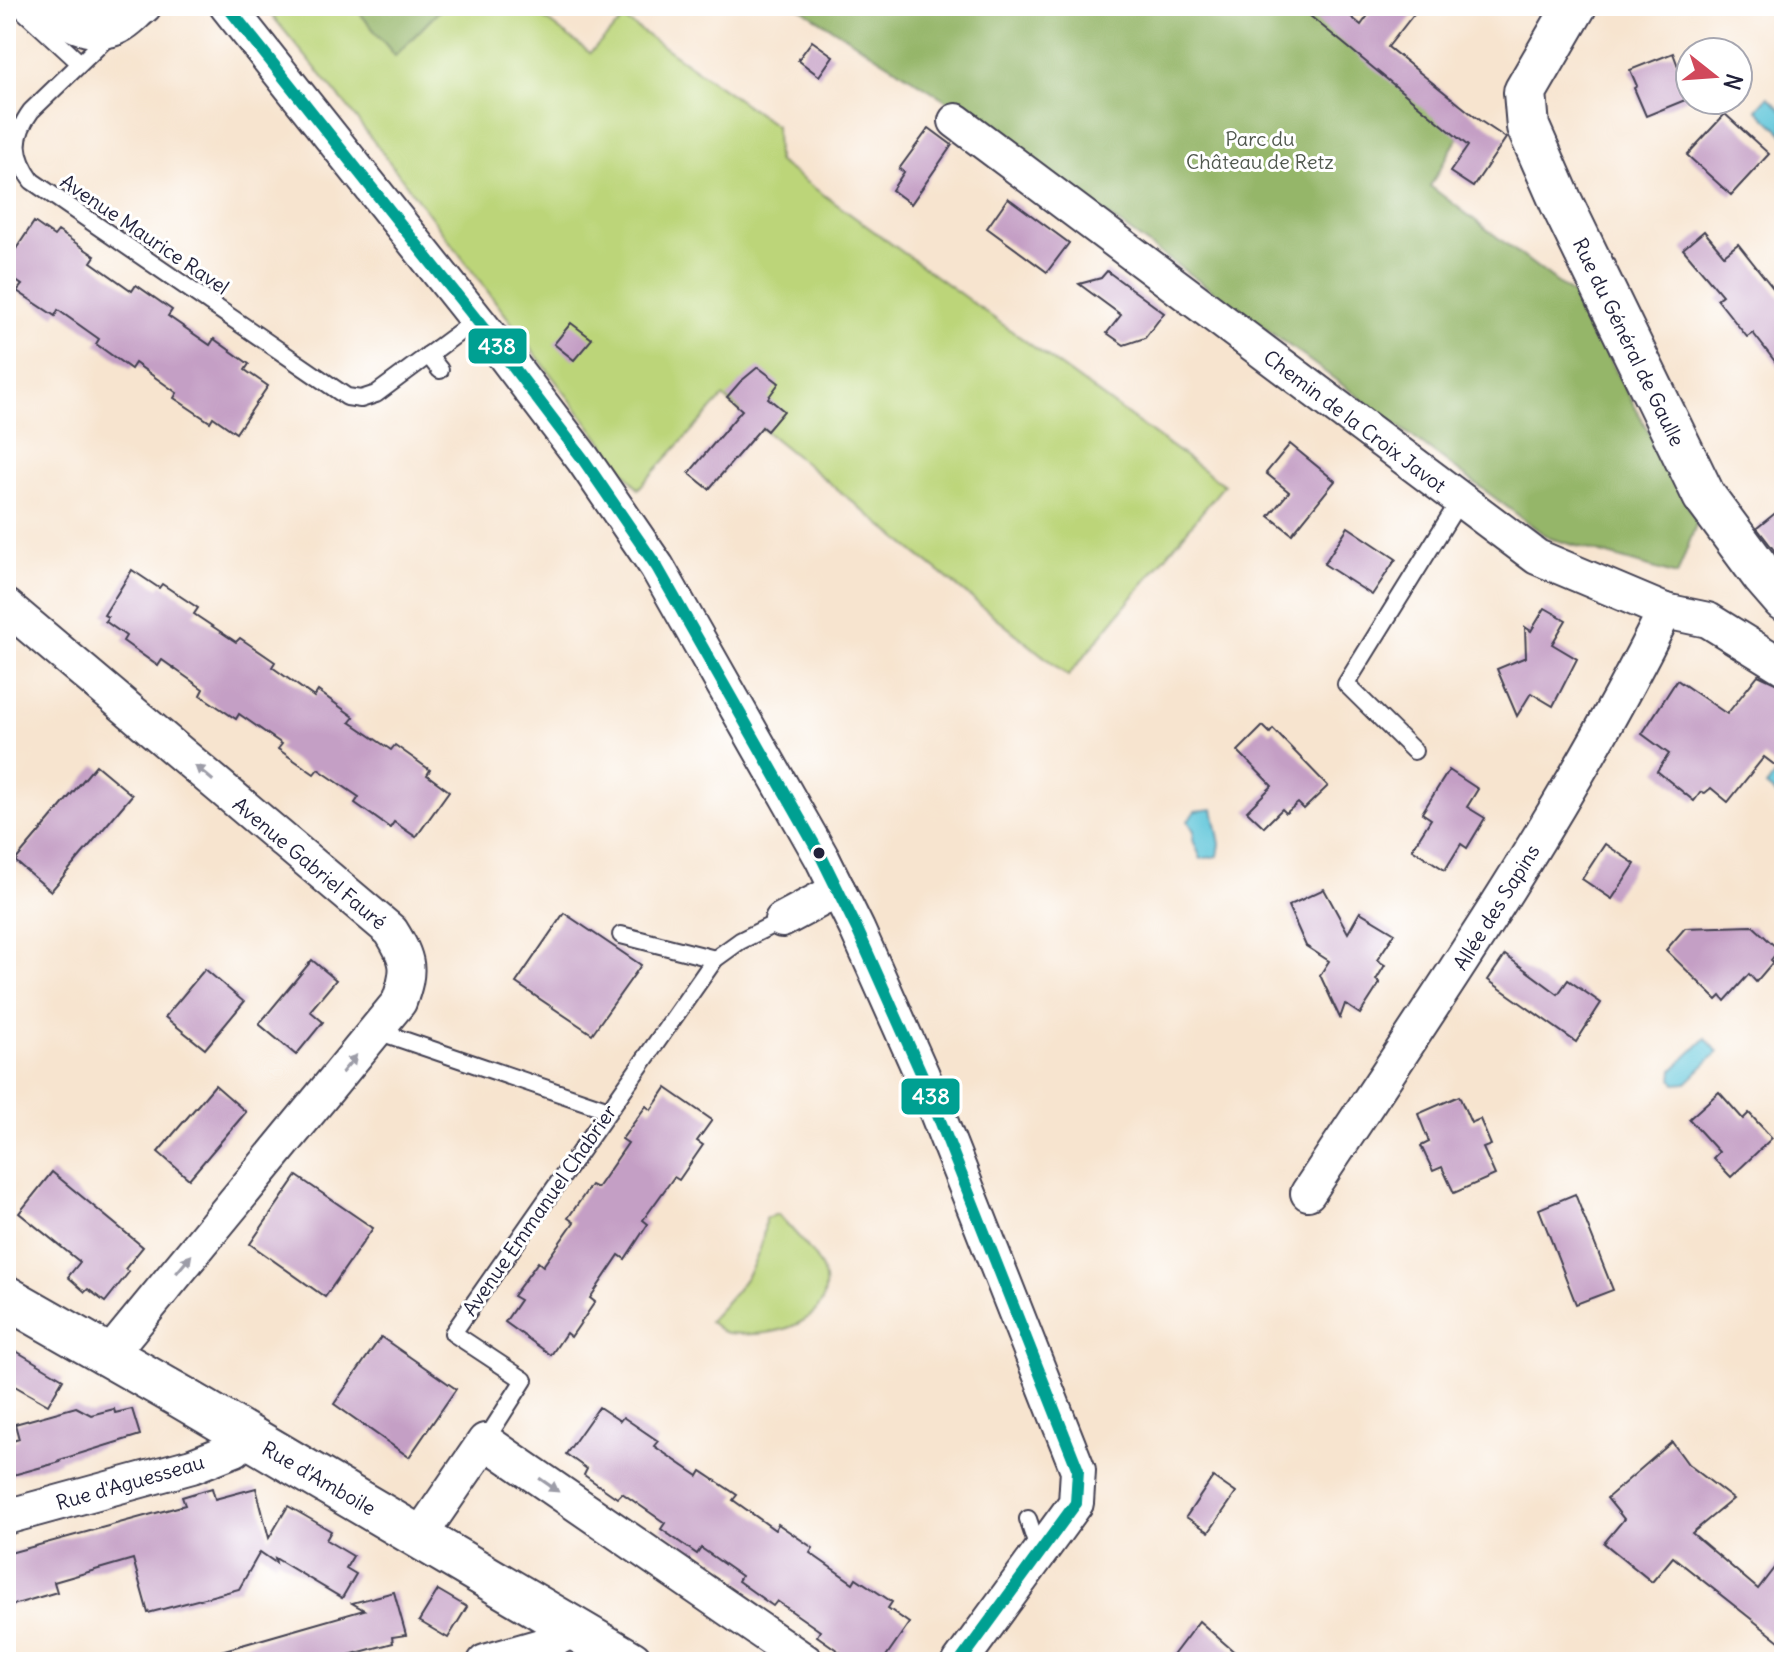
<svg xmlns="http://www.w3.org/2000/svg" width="1790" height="1668" font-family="Delius,sans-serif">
	<rect width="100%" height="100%" fill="#fff"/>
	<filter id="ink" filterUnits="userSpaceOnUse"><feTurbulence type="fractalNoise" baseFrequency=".0125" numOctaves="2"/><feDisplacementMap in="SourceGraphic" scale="16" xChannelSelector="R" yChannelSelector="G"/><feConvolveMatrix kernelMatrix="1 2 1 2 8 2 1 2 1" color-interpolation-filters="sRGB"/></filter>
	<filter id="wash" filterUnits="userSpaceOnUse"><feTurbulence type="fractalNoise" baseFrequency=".006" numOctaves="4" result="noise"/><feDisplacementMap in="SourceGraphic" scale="32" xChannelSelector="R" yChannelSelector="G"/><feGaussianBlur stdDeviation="1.8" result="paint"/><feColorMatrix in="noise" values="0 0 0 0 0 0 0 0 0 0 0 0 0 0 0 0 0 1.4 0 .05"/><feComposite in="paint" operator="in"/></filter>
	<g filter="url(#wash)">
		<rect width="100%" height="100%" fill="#f7e4cf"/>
		<g fill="#bcd579" stroke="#6f7c5a" stroke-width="2">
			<polygon points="264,6 528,6 590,53 624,19 776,126 777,161 1224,485 1068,676 723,397 638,489 346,105"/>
			<path d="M 778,1214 C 791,1229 823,1260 825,1279 C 830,1323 775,1336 742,1334 C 737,1333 728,1334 724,1332 C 719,1330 713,1324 709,1321 C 738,1290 764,1263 765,1218 Z"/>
		</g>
		<g fill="#95b669" stroke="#5c6c52" stroke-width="2">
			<polygon points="354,6 444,6 395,56"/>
			<polygon points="797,6 1312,6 1460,134 1430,186 1576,297 1697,522 1677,575 1549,538 1306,358 957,107"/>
		</g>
		<g fill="#5dc5d9" stroke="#40748a" stroke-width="2">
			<polygon points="1768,97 1784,112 1783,134 1757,109"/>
			<polygon points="1780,769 1784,772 1784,801 1766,786"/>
			<polygon points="1213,809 1220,844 1218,856 1201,859 1193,840 1194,831 1188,821 1195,811"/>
			<polygon points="1706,1038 1718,1052 1686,1083 1675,1084 1672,1079 1673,1070"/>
		</g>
		<g id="blocks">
			<g fill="#c49fc5">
				<polygon points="1298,6 1338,6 1361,25 1375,6 1420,6 1388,47 1479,120 1506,138 1473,187 1450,172 1468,146"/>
				<polygon points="812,41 833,56 819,76 798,60"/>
				<polygon points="1673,53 1679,69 1686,72 1690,81 1690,98 1646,116 1634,88 1637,86 1630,70"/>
				<polygon points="1725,114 1769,154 1731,195 1687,155"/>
				<polygon points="929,128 952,145 911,204 892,190 904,172 899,169"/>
				<polygon points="1008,198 1069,243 1047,272 987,228"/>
				<polygon points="34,222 54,236 58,231 95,256 91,262 132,291 136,285 172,310 168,316 210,345 214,339 249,364 245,370 268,386 236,433 213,417 210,422 174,398 177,393 135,363 131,369 96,344 99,339 58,310 55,316 17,291 22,285 6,274 6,264"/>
				<polygon points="1704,231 1724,255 1738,244 1784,302 1784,373 1753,333 1747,337 1717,299 1722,295 1683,249"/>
				<polygon points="1107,271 1164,313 1145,338 1124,345 1107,333 1121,315 1079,284 1101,278"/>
				<polygon points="571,323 592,339 574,360 554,344"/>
				<polygon points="758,367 779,383 768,398 784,411 767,431 762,427 709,489 689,473 742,410 727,397 740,382"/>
				<polygon points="1290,444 1335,481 1292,534 1269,516 1289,492 1266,473"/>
				<polygon points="1784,506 1784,563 1757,528"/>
				<polygon points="1348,527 1396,559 1372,595 1324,564"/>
				<polygon points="132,570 159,588 162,584 198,608 194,614 236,642 240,638 275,662 272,667 314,697 318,691 354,717 350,722 391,750 395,745 430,770 427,775 449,791 416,837 394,822 390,828 355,803 359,797 318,769 314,774 278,749 282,744 239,714 236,719 200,695 203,689 162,660 158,666 123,641 126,636 105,621 108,617 104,615"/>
				<polygon points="1545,608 1566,620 1552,644 1577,659 1553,706 1531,693 1517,716 1497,669 1526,657 1525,627 1531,631"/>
				<polygon points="1758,675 1784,687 1784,772 1764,757 1728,802 1711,788 1705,793 1701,792 1694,801 1657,771 1669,754 1642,734 1677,680 1727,714"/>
				<polygon points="1263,726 1270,733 1273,729 1328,786 1304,809 1298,803 1286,813 1282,809 1264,827 1247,811 1272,786 1238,751"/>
				<polygon points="96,765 132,795 51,891 15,861"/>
				<polygon points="1449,770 1478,789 1467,807 1485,818 1467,848 1461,844 1445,870 1412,849 1431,819 1422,813"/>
				<polygon points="1605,844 1635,864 1612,899 1582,879"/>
				<polygon points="1324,889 1348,933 1360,912 1395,933 1377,960 1385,965 1376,980 1380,983 1360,1014 1345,1004 1340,1018 1320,975 1329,961 1306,946 1288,906"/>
				<polygon points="564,913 641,965 592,1034 516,983"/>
				<polygon points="1753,926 1779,950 1771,960 1773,962 1756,982 1749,974 1725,1001 1721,996 1717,1000 1666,950 1685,928"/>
				<polygon points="1505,955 1558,994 1568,980 1601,1003 1576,1042 1488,980"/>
				<polygon points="312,960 336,980 310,1011 323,1022 296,1055 259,1024"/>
				<polygon points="205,969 244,1002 205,1049 165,1017"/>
				<polygon points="215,1085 246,1112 189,1179 158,1152"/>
				<polygon points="666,1088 712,1120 697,1141 703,1145 679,1180 674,1177 643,1220 648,1224 625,1259 619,1255 590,1298 595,1302 571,1337 566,1333 551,1355 505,1322 520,1300 513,1296 538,1262 543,1266 574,1222 568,1218 591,1185 597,1188 628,1143 622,1139 646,1106 651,1110"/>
				<polygon points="1719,1092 1743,1119 1749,1113 1772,1138 1731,1177 1713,1158 1719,1152 1689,1119"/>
				<polygon points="1459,1096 1471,1123 1480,1119 1491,1145 1483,1148 1495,1175 1454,1193 1442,1167 1433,1171 1421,1146 1429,1142 1418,1114"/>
				<polygon points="52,1172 143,1247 125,1269 129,1272 105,1302 88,1289 85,1292 68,1277 80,1262 19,1213"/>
				<polygon points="297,1176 373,1228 325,1297 250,1244"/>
				<polygon points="1575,1194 1613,1290 1576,1304 1539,1209"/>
				<polygon points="381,1337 456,1389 409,1457 334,1404"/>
				<polygon points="6,1345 63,1379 48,1405 6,1381"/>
				<polygon points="76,1407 91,1415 114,1409 115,1413 132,1409 140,1435 59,1460 60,1462 6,1477 6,1443 19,1439 15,1424"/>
				<polygon points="599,1407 620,1421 623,1417 658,1441 654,1446 698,1476 701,1471 737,1495 733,1500 775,1530 778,1524 813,1548 810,1553 853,1583 856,1578 892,1602 888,1608 909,1623 882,1662 854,1662 817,1636 820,1631 777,1601 773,1606 738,1581 741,1576 701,1548 697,1554 661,1529 665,1523 622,1493 617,1498 584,1475 587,1469 566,1454"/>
				<polygon points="1672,1442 1688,1464 1733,1499 1692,1533 1758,1589 1784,1555 1784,1645 1673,1557 1652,1582 1604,1543 1624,1519 1607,1498"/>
				<polygon points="1213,1477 1236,1493 1209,1532 1186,1517"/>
				<polygon points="212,1488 215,1499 256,1488 269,1538 288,1506 331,1531 326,1540 353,1556 346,1568 356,1574 342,1598 275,1558 276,1563 260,1552 239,1589 148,1613 133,1559 54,1582 57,1592 6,1607 6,1554 185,1505 182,1497"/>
				<polygon points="438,1590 467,1607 448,1638 419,1621"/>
				<polygon points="394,1592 406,1635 392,1637 393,1643 323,1662 208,1662 207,1655 364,1610 352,1603"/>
				<polygon points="1199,1621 1246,1662 1168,1662"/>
			</g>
		</g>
	</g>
	<g filter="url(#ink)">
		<use href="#blocks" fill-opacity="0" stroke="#423f51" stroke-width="2"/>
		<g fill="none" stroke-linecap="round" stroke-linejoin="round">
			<g stroke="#423f51" stroke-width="20">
				<g id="service">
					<polyline points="18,6 80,63"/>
					<path d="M 111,34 L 31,111 C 12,137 14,156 32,181 L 347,397 L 361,399 L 376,394 L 477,319"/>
					<polyline points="428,355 440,370"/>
					<polyline points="1414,751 1346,684 1460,500"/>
					<polyline points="621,935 715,959"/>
					<polyline points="377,1031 609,1110"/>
					<polyline points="485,1441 524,1380 453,1333 715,959 740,941 782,920"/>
					<polyline points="1028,1519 1039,1552"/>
				</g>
			</g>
			<g stroke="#423f51" stroke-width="38">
				<g id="minor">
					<path d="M 51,6 C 64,24 97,38 119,26 C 128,22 136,12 144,6"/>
					<polyline points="227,6 495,343 583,459 657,567 822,858 857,929 922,1075 1078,1470 1076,1503 960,1662"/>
					<polyline points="956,121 1537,557 1665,611 1708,620 1784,667"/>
					<path d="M 6,606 L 391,931 C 409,960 411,969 399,1002 L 109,1355"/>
					<polyline points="782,920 838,890"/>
					<path d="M 1308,1193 C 1434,1003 1564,815 1665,611"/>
					<polyline points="6,1517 192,1466 235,1449 247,1436"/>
					<polyline points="419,1537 485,1441 806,1662"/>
					<polyline points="485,1662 544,1645 574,1629"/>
				</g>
			</g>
			<g stroke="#423f51" stroke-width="46">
				<g id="tertiary">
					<polyline points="1575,6 1525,92 1528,127 1561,202 1704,496 1764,577 1784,600"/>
					<polyline points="6,1297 183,1398 631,1662"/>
				</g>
			</g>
			<use href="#service" stroke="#fff" stroke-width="16"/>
			<use href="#minor" stroke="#fff" stroke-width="34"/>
			<use href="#tertiary" stroke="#fff" stroke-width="42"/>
			<g stroke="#fff" stroke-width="18">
				<g id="bus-1">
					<polyline points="227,6 495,343 583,459 657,567 822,858 857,929 922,1075 1078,1470 1076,1503"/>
					<polyline points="960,1662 1076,1503"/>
				</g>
			</g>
			<use href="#bus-1" stroke="#00a092" stroke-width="12"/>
		</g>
		<defs><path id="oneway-solid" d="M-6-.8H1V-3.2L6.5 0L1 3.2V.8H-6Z" transform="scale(2)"/></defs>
		<g fill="#9c9ca7">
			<use href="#oneway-solid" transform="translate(204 773) rotate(-140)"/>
			<use href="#oneway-solid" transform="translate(349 1064) rotate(-50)"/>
			<use href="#oneway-solid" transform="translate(184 1264) rotate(-50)"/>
			<use href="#oneway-solid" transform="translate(549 1485) rotate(35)"/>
		</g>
	</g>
	<circle fill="#22223b" stroke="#fff" stroke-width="3" cx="819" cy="853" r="7"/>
	<g text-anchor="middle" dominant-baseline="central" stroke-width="6" stroke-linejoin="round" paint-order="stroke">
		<g font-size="20" fill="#50584e" stroke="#fff">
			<text x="1260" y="138">Parc du<tspan x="1260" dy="23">Château de Retz</tspan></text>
		</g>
		<g font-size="20" fill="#22223b" stroke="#fff">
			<text transform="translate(145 234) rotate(34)">Avenue Maurice Ravel</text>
			<text transform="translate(1629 342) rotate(64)">Rue du Général de Gaulle</text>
			<text transform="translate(1355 421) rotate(37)">Chemin de la Croix Javot</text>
			<text transform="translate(310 863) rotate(40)">Avenue Gabriel Fauré</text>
			<text transform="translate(1496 907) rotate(-58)">Allée des Sapins</text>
			<text transform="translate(539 1210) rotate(-55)">Avenue Emmanuel Chabrier</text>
			<text transform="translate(319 1478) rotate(30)">Rue d'Amboile</text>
			<text transform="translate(130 1482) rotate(-16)">Rue d'Aguesseau</text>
		</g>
	</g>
	<g stroke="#fff" stroke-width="3">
		<rect x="467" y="327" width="61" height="38" rx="8" fill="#00a092"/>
		<rect x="900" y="1077" width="61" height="39" rx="8" fill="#00a092"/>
	</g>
	<g font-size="22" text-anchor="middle" font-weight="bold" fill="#fff">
		<text x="497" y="354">438</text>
		<text x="931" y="1104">438</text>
	</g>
	<rect width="1790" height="1668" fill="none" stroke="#fff" stroke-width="32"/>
	<g transform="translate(1714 76) rotate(107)"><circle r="38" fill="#ffffff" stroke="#a7a7b1" stroke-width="2"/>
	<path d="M0-6L14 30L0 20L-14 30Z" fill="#d1495b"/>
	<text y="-12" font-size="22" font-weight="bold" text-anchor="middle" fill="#22223b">N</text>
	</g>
</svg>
